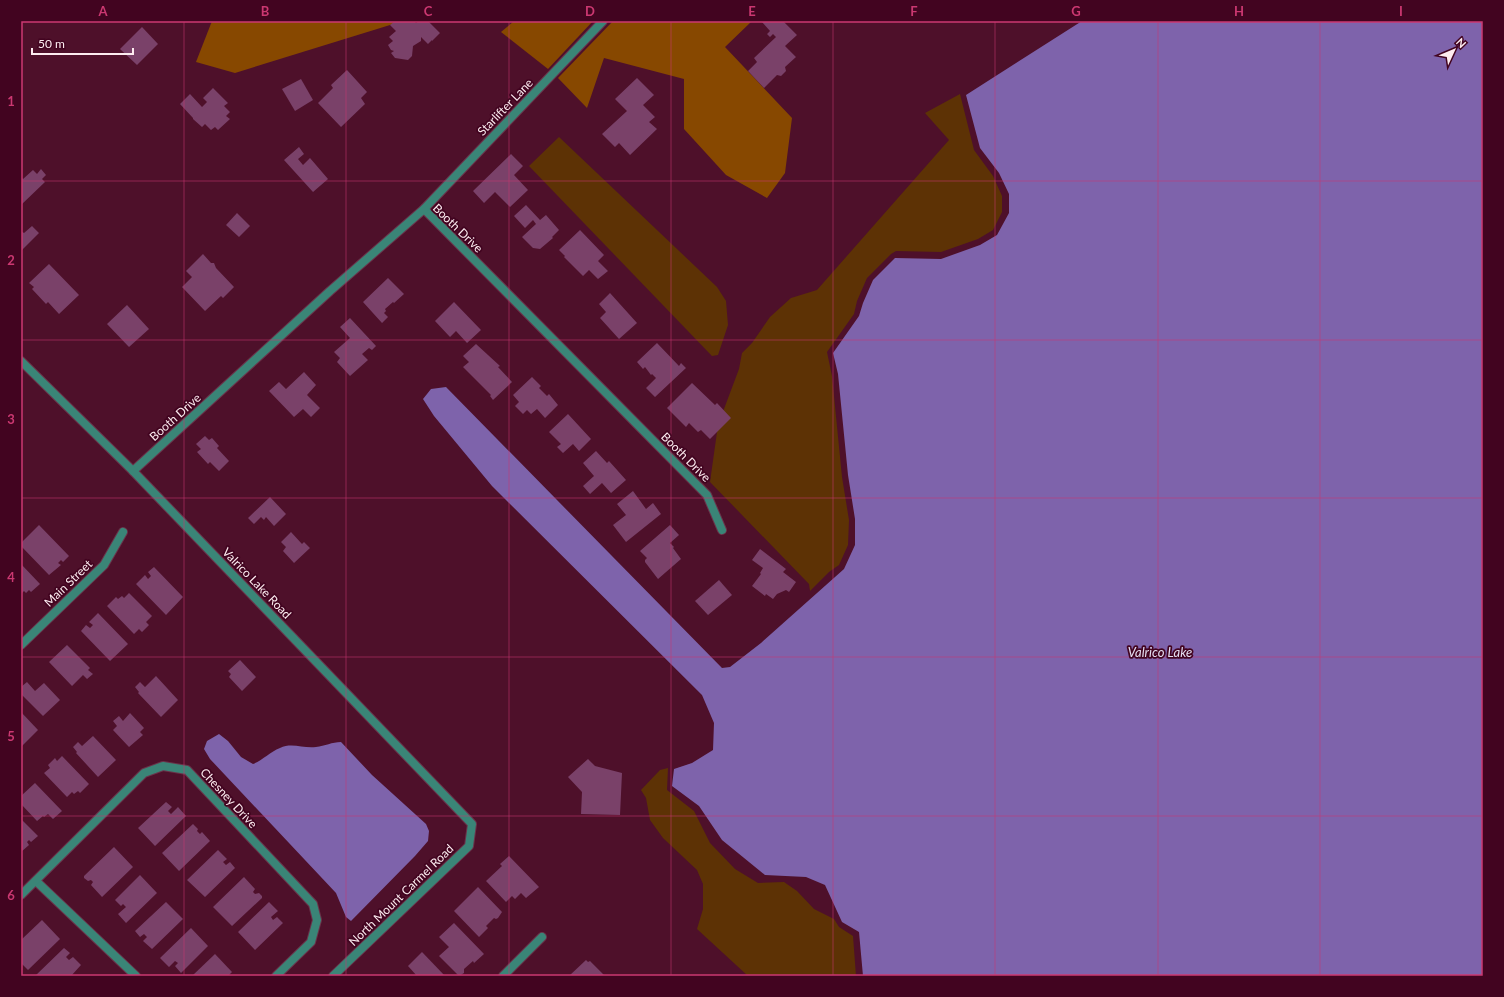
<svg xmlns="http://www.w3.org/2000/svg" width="1504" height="997" font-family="Lato,sans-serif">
	<rect width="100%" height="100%" fill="#4e102a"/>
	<g fill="#5d3205">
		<polygon points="960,94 974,150 993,176 1002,196 1002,212 993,230 978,239 941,252 896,251 891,254 867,278 857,301 854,314 827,352 832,376 842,477 849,520 848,545 839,565 829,572 810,591 809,584 710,482 718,425 739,369 742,353 752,343 770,317 791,298 817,290 949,140 925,113"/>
		<polygon points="559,137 717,287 726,301 728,325 718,355 712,356 529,166"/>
		<polygon points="668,768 667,790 694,811 710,843 735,869 758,883 784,882 797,891 814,909 834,919 839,927 853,936 856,976 748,976 697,929 703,909 703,884 697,870 663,838 650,820 646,798 641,790 660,770"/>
	</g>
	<g fill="#874800">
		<polygon points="212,21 403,21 235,73 196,62"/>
		<polygon points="514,21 593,21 548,69 501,32"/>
		<polygon points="613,21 752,21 725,47 792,118 785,173 767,198 726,175 684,129 684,79 604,58 587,108 558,78"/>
	</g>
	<g fill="#7e63ab">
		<polygon points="1082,21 1483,21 1483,976 863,976 859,932 842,922 825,885 806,877 765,875 722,840 699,806 672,786 674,769 692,763 713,750 714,723 702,695 492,486 434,416 423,399 431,389 446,387 722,668 730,667 761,643 844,569 855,545 855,519 848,475 838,374 833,353 859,316 863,303 873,280 895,258 941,259 980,245 997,235 1009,213 1009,194 999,173 980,148 966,95"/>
		<path d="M 219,734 L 228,741 L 241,757 L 253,764 C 263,760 270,752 280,748 C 292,742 304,749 316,747 C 325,746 332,742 341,742 L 372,775 L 426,824 L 429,831 L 428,841 L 415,856 L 351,921 L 346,917 L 336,893 L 210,759 L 204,749 L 207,741 Z"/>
	</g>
	<g fill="#7a4169">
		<polygon points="395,21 414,21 416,23 419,21 428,21 440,33 432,41 432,40 428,44 421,37 421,41 413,46 412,56 408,60 395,58 391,53 394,51 391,50 388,45 393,41 389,37 396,31 390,25"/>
		<polygon points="761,21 783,21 797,35 785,46 796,57 785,67 786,71 781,76 777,75 764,88 748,71 757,62 754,58 776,37 773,34 770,37 767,34 770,31"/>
		<polygon points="142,27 158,44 137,65 120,49"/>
		<polygon points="347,70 367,92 361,98 365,104 341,127 318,103 333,88 331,85"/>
		<polygon points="637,78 654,95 643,105 655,117 649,122 657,129 630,155 619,143 615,147 602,134 627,111 615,99"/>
		<polygon points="301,79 313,100 295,111 282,89"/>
		<polygon points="213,88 228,103 224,106 230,112 226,116 230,119 218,130 215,127 211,130 205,124 202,127 193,119 193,118 180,104 190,94 202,107 207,102 203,98"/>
		<polygon points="299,147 304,154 298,159 303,165 310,158 328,179 313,192 284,160"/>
		<polygon points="511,154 523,166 514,175 528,190 510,207 495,192 484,203 473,191"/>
		<polygon points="41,169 46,175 42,179 45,182 21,205 21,177 23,179 33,170 37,174"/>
		<polygon points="526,205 540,220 546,215 559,230 552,237 553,238 540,249 533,248 522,237 536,224 533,220 525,228 514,216"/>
		<polygon points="237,213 250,226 239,237 226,225"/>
		<polygon points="32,226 39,233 21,251 21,231 24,233"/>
		<polygon points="580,230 604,255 598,261 608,271 598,279 589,270 583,276 564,257 565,256 559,250"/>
		<polygon points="203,254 211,263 214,263 216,268 234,287 223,298 221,296 205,311 182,287 192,277 186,271"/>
		<polygon points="49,264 79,295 59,314 48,302 46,304 32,289 34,287 29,283"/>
		<polygon points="388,278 404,294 394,303 393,302 385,309 386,311 384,313 388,317 382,323 363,302"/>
		<polygon points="610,293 637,323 619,339 600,318 606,312 599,304"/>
		<polygon points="454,302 481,330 467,343 456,331 450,337 435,321"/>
		<polygon points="127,305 149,329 129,347 107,324"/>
		<polygon points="350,318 376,346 372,350 369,348 362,354 368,360 350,376 337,362 340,358 334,352 350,338 340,327"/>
		<polygon points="657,343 679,366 681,363 686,368 655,397 646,388 656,378 652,374 651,375 645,367 643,369 637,362"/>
		<polygon points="476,344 500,366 498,367 512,382 493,400 490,396 491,395 463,367 469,362 463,356"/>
		<polygon points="304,372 316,385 307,395 320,408 311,417 303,409 294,417 269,391 279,382 286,389"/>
		<polygon points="532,377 541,386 539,388 547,396 549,394 558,405 545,418 537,409 531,414 527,410 523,414 515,406 519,402 513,395"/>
		<polygon points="692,383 715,405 717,403 731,418 710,439 701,430 698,432 689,423 686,427 667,408"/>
		<polygon points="568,414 591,439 579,451 573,444 563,453 557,447 561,444 549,432"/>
		<polygon points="205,436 209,440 212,438 219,446 217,448 229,461 219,471 210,462 208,464 197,452 201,449 196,444"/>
		<polygon points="596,451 607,463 609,461 626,480 611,493 602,483 590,494 583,486 594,476 583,463"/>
		<polygon points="633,491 646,509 653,503 661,514 626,542 613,525 626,515 617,504"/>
		<polygon points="270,497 286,514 274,526 266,517 264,520 261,517 254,524 248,518"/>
		<polygon points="39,525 69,556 63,562 61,560 58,563 61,565 49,575 21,546 21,543"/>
		<polygon points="670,525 679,535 670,543 674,547 673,548 681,559 658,579 645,562 645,560 647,558 640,551"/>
		<polygon points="291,532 302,544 304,542 310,548 294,563 283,551 286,547 281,542"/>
		<polygon points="760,549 786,569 783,572 796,582 789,592 786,590 777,594 773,599 766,594 765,596 752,586 761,574 760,573 763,568 752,560"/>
		<polygon points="21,564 40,584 31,592 29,590 26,593 24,591 21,594"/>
		<polygon points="154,567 183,597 166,615 136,584 145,575 148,579 151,576 148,572"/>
		<polygon points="719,580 732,595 708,615 695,601"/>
		<polygon points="129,593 152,616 146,622 149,625 142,632 139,629 134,634 107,606 116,597 118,599 122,596 124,598"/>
		<polygon points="98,613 128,644 110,661 81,631 86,625 90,628 93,625 89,622"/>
		<polygon points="67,645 90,668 88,670 93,674 87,679 83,675 72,686 49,662"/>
		<polygon points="240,660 256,677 242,691 229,677 231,674 228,671"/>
		<polygon points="156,676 178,700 161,717 138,693 139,692 135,687 140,682 145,687"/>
		<polygon points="27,682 35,691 44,683 60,700 43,716 21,694 21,687"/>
		<polygon points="21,712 38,730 21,747"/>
		<polygon points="130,713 144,728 140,732 143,735 129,747 113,730 117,726 113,721 119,716 123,721"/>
		<polygon points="93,736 116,760 98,777 76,753 77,752 73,747 78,742 82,746"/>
		<polygon points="62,756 89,784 80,793 78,791 74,794 72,792 67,797 44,773 50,768 48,765 55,758 57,761"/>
		<polygon points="588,759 595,766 622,773 620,815 581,814 582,792 568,777"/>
		<polygon points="35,783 62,811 53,819 48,814 44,817 43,816 37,821 21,804 21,796"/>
		<polygon points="166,802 172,807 168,811 171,814 178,807 186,816 155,846 138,828"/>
		<polygon points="21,819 38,836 31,842 29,840 27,842 29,845 21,852"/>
		<polygon points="193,824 198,829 197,831 200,834 202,832 210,841 179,871 162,853"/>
		<polygon points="114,847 133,867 102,897 91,885 93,882 91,880 88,881 84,878 84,876"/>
		<polygon points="218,850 227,859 223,862 226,865 230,862 235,868 205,897 187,880"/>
		<polygon points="509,856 539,887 526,898 521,893 515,899 512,896 506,902 486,881 502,866 500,864"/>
		<polygon points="140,875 157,893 126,923 118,914 126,907 123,904 121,906 115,900"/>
		<polygon points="244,877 255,889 253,892 255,894 259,893 262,896 262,898 232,926 213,907"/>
		<polygon points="478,887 502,912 498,918 496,919 494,918 486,926 488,928 479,937 454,911"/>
		<polygon points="166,902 183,919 152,949 143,941 147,937 144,934 140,937 135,931"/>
		<polygon points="269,902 278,911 271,917 273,920 277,917 283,923 255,950 238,932"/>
		<polygon points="42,920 60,939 28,970 21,963 21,940"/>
		<polygon points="454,923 484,954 474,963 473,961 464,969 464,973 459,976 439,956 449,947 439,937"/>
		<polygon points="191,928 208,946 181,973 175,966 178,963 175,961 169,967 160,958"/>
		<polygon points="64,948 70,953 66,957 69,960 73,957 81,965 71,976 35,976"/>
		<polygon points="422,952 445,976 417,976 408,966"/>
		<polygon points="215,954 232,972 228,976 192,976"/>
		<polygon points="586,960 588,962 590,961 605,976 569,976"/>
	</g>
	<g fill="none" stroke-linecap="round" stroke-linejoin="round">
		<g stroke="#6a334a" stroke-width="10">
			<g id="minor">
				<polyline points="424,209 707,495 722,530"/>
				<polyline points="133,471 330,291 424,209 603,21"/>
				<polyline points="21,645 104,565 123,532"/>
				<polyline points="36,881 136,976"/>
				<polyline points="21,895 144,773 163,766 187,770 313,904 317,920 311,942 276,976"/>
				<polyline points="503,976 542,937"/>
			</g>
		</g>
		<g stroke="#6a334a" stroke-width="10">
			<polyline id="tertiary" points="21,361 133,471 472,824 469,846 333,976"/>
		</g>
		<use href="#minor" stroke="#3a8577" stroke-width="8"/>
		<use href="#tertiary" stroke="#3a8577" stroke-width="8"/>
	</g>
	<path fill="none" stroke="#cb3871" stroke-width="1" stroke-opacity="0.55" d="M 184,21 L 184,976M 346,21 L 346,976M 509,21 L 509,976M 671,21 L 671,976M 833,21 L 833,976M 995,21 L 995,976M 1158,21 L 1158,976M 1320,21 L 1320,976M 21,181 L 1483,181M 21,340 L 1483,340M 21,498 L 1483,498M 21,657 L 1483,657M 21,816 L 1483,816"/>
	<g text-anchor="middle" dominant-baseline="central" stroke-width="3.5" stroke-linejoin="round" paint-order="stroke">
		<g font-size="12" fill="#fdecf0" stroke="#420420">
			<text transform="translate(505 107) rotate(-46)">Starlifter Lane</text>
			<text transform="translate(458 228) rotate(44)">Booth Drive</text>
			<text transform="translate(175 417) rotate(-42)">Booth Drive</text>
			<text transform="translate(686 457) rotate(45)">Booth Drive</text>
			<text transform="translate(68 583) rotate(-44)">Main Street</text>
			<text transform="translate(257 583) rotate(46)">Valrico Lake Road</text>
			<text transform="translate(229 798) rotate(47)">Chesney Drive</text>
			<text transform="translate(401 895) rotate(-44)">North Mount Carmel Road</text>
		</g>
		<g font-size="13" font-style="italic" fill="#e4def2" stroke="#420420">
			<text x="1160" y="652">Valrico Lake</text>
		</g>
	</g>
	<rect width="1504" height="997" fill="none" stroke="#420420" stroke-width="44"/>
	<g transform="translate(1454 50) rotate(46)" stroke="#420420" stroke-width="3" paint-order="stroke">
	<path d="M0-3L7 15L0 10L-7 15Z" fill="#fdecf0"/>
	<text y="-6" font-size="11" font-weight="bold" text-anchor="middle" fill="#fdecf0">N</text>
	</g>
	<path d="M32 48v6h101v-6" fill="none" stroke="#fdecf0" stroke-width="2"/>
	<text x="38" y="48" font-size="12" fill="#fdecf0" stroke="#420420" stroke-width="3" paint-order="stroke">50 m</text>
	<rect x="22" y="22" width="1460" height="953" fill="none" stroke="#cb3871" stroke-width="1.5"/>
	<g font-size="13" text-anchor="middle" font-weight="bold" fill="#cb3871">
		<text x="103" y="16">A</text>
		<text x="265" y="16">B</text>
		<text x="428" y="16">C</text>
		<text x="590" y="16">D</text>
		<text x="752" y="16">E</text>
		<text x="914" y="16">F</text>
		<text x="1076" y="16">G</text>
		<text x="1239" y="16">H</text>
		<text x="1401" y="16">I</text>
		<text x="11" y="106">1</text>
		<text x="11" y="265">2</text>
		<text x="11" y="424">3</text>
		<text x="11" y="582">4</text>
		<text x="11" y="741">5</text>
		<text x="11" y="900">6</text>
	</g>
</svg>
